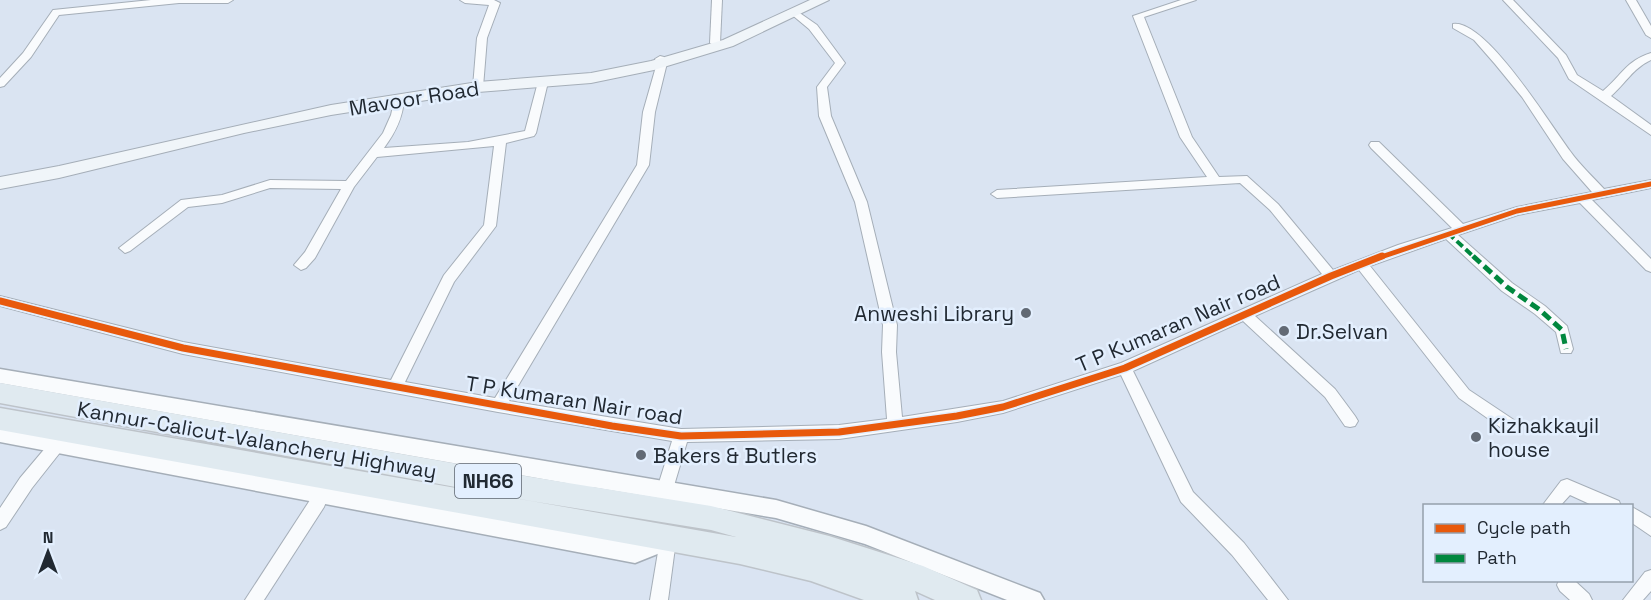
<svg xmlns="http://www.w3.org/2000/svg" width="1651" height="600" font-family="'Space Grotesk',sans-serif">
	<rect width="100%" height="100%" fill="#dae4f2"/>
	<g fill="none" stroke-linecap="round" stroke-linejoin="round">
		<g stroke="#a5aeb8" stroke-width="2">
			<g id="minor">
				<polygon points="151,0 233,0 228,3 179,3 59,15 31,57 4,86 0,87 0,78 23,53 53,10"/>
				<polygon points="460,0 494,0 500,3 487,38 483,87 478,90 473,87 477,38 489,5 465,3"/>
				<polygon points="712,0 722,0 720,43 715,46 710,43"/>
				<path d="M 1181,0 L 1196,0 L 1144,17 L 1192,137 L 1219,177 L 1247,176 L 1278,204 L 1333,270 L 1398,245 L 1452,228 L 1371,148 L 1369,145 L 1371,142 L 1379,142 L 1463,224 L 1517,207 L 1592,192 L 1563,159 L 1522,97 L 1495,64 L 1474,40 L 1453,28 L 1453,24 C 1486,19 1551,126 1570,151 C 1580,165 1593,177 1604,189 L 1651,180 L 1651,188 L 1592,200 L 1651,259 L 1651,272 L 1646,270 L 1580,203 L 1518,215 L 1458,235 L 1512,283 L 1545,306 L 1567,326 L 1573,349 L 1571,353 L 1561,353 L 1556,332 L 1535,314 L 1502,291 L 1446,239 L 1370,266 L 1469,390 L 1517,422 L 1520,427 L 1517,432 L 1512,433 L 1507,432 L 1459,398 L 1359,270 L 1255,316 L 1335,389 L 1355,416 L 1358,421 L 1355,426 L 1350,427 L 1345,426 L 1325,397 L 1243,321 L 1133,371 L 1193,492 L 1244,543 L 1288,600 L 1268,600 L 1232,555 L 1181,502 L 1121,375 L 1003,413 L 957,422 L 839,439 L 687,442 L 673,489 L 671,494 L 665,496 L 659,494 L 657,489 L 672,441 L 498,412 L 183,354 L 0,306 L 0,296 L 183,342 L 391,380 L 444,275 L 484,225 L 494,146 L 377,157 L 354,187 L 315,258 L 306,268 L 301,270 L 294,265 L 305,252 L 341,189 L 270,188 L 222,203 L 188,207 L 130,251 L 125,253 L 119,248 L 181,200 L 222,195 L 270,180 L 346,181 L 383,133 L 391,115 L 395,97 L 403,97 L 404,99 C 403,118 395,133 384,148 L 468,142 L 525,131 L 538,82 L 543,79 L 548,82 L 536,133 L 534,136 L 506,143 L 496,226 L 454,282 L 405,382 L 495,398 L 637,165 L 643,112 L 657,63 L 655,59 L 660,56 L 664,57 L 667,63 L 655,112 L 649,165 L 509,401 L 681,429 L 839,425 L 887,419 L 882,352 L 883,325 L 855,202 L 819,116 L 817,87 L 835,63 L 809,29 L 791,14 L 791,10 L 794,9 L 817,25 L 845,63 L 827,87 L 831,116 L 867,202 L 897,325 L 896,352 L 902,417 L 1003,401 L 1121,363 L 1322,274 L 1270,210 L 1240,183 L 997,198 L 991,194 L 997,190 L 1207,177 L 1180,137 L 1133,16 Z"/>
				<path d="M 1503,0 L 1513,0 L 1566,55 L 1577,75 L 1603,91 C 1622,75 1626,61 1651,53 L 1651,60 C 1632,69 1627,82 1611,96 L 1651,125 L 1651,135 L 1569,79 L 1558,58 Z"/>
				<polygon points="1626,0 1636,0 1651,26 1651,38 1646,35"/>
				<polygon points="57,438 62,440 65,445 62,450 32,488 6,527 0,530 0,508 20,478 52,440"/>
				<polygon points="1567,479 1619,501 1621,506 1594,506 1570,495 1560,506 1542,506 1561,481"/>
				<polygon points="318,495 324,497 326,502 324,507 264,600 245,600 312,497"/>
				<polygon points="1632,507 1651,518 1651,536 1632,523"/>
				<polygon points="668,532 674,535 676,540 668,600 650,600 660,540 662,535"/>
				<polygon points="1651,570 1651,591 1643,600 1623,600 1645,572"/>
				<polygon points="1559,580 1576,580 1576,582 1589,594 1592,600 1570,600 1560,591 1557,585"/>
			</g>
		</g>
		<g stroke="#a5aeb8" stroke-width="3">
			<g id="tertiary">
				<polygon points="0,369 776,500 866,526 1040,593 1044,600 1007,600 865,544 776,518 592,487 600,499 597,505 590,508 583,505 566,483 0,383"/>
				<polygon points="0,426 635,543 668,531 675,533 678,540 675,547 635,563 0,442"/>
			</g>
		</g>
		<g stroke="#a5aeb8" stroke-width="2">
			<polygon id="secondary" points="810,0 829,0 733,46 654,70 591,83 478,92 331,115 244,133 59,178 0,189 0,177 59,166 331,105 478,82 591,73 651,61 723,40"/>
		</g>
		<g stroke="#bdc3c9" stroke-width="3">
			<polygon id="trunk" points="0,383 531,477 711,506 829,536 923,566 977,590 981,600 935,600 915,591 918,600 864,600 811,581 740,564 0,430 0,408 736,537 711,530 531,501 0,403"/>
		</g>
		<use href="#minor" fill="#f9fbfd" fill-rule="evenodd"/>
		<use href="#tertiary" fill="#f9fbfd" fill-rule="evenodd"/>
		<use href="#secondary" fill="#f0f5f9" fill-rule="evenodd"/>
		<use href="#trunk" fill="#e0eaf0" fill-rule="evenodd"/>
		<polyline stroke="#00873e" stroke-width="4" stroke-dasharray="8 4" stroke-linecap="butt" points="1448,233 1475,258"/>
		<polyline stroke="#00873e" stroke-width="5" stroke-dasharray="10 5" stroke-linecap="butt" points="1473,256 1507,287 1540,310 1562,330 1566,349"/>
		<g stroke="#e3effe" stroke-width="8">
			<polyline id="cycleway-far1" points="1378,258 1517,211 1651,184"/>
		</g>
		<g stroke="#e3effe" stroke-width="10">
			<polyline id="cycleway" points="0,301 183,348 612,426 681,436 839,432 957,416 1003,407 1125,368 1331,276 1382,256"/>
		</g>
		<use href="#cycleway-far1" stroke="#e8590c" stroke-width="5"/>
		<use href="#cycleway" stroke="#e8590c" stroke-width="7"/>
	</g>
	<g fill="#626a75" stroke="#e3effe" stroke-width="2">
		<circle cx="1026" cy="313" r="6"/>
		<circle cx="1284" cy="331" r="6"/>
		<circle cx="1476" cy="437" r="6"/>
		<circle cx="641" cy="455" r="6"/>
	</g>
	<g text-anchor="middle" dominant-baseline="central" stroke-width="5" stroke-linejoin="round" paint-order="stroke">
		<rect fill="#e3effe" stroke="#5b646f" stroke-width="1.5" x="455" y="464" width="66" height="34" rx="4.5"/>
		<g font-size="20" font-weight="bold" fill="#212932">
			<text x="488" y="481">NH66</text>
		</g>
		<g font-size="21" fill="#212932" stroke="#e3effe">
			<text transform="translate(414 98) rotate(-9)">Mavoor Road</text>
			<text transform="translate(1178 323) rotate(-23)">T P Kumaran Nair road</text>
			<text transform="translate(574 400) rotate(9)">T P Kumaran Nair road</text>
			<text transform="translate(257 440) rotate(10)">Kannur-Calicut-Valanchery Highway</text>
		</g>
		<g font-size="21" fill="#212932" stroke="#e3effe" text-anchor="start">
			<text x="1014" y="313" text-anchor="end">Anweshi Library</text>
			<text x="1296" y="331">Dr.Selvan</text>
			<text x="1488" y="425">Kizhakkayil<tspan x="1488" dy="24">house</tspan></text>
			<text x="653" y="455">Bakers &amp; Butlers</text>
		</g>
	</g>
	<rect x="1423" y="504" width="210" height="78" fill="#e3effe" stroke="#95a0ac" stroke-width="1.5"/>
	<rect x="1435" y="524" width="30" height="9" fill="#e8590c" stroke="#95a0ac" stroke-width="1.5"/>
	<text x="1477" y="534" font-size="18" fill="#212932">Cycle path</text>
	<rect x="1435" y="554" width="30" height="9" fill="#00873e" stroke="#95a0ac" stroke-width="1.5"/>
	<text x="1477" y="564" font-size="18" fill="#212932">Path</text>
	<g transform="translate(48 552)" stroke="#e3effe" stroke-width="4.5" paint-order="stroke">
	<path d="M0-4.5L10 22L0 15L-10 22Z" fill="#212932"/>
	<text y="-9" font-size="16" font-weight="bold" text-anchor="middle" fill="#212932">N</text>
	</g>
</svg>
